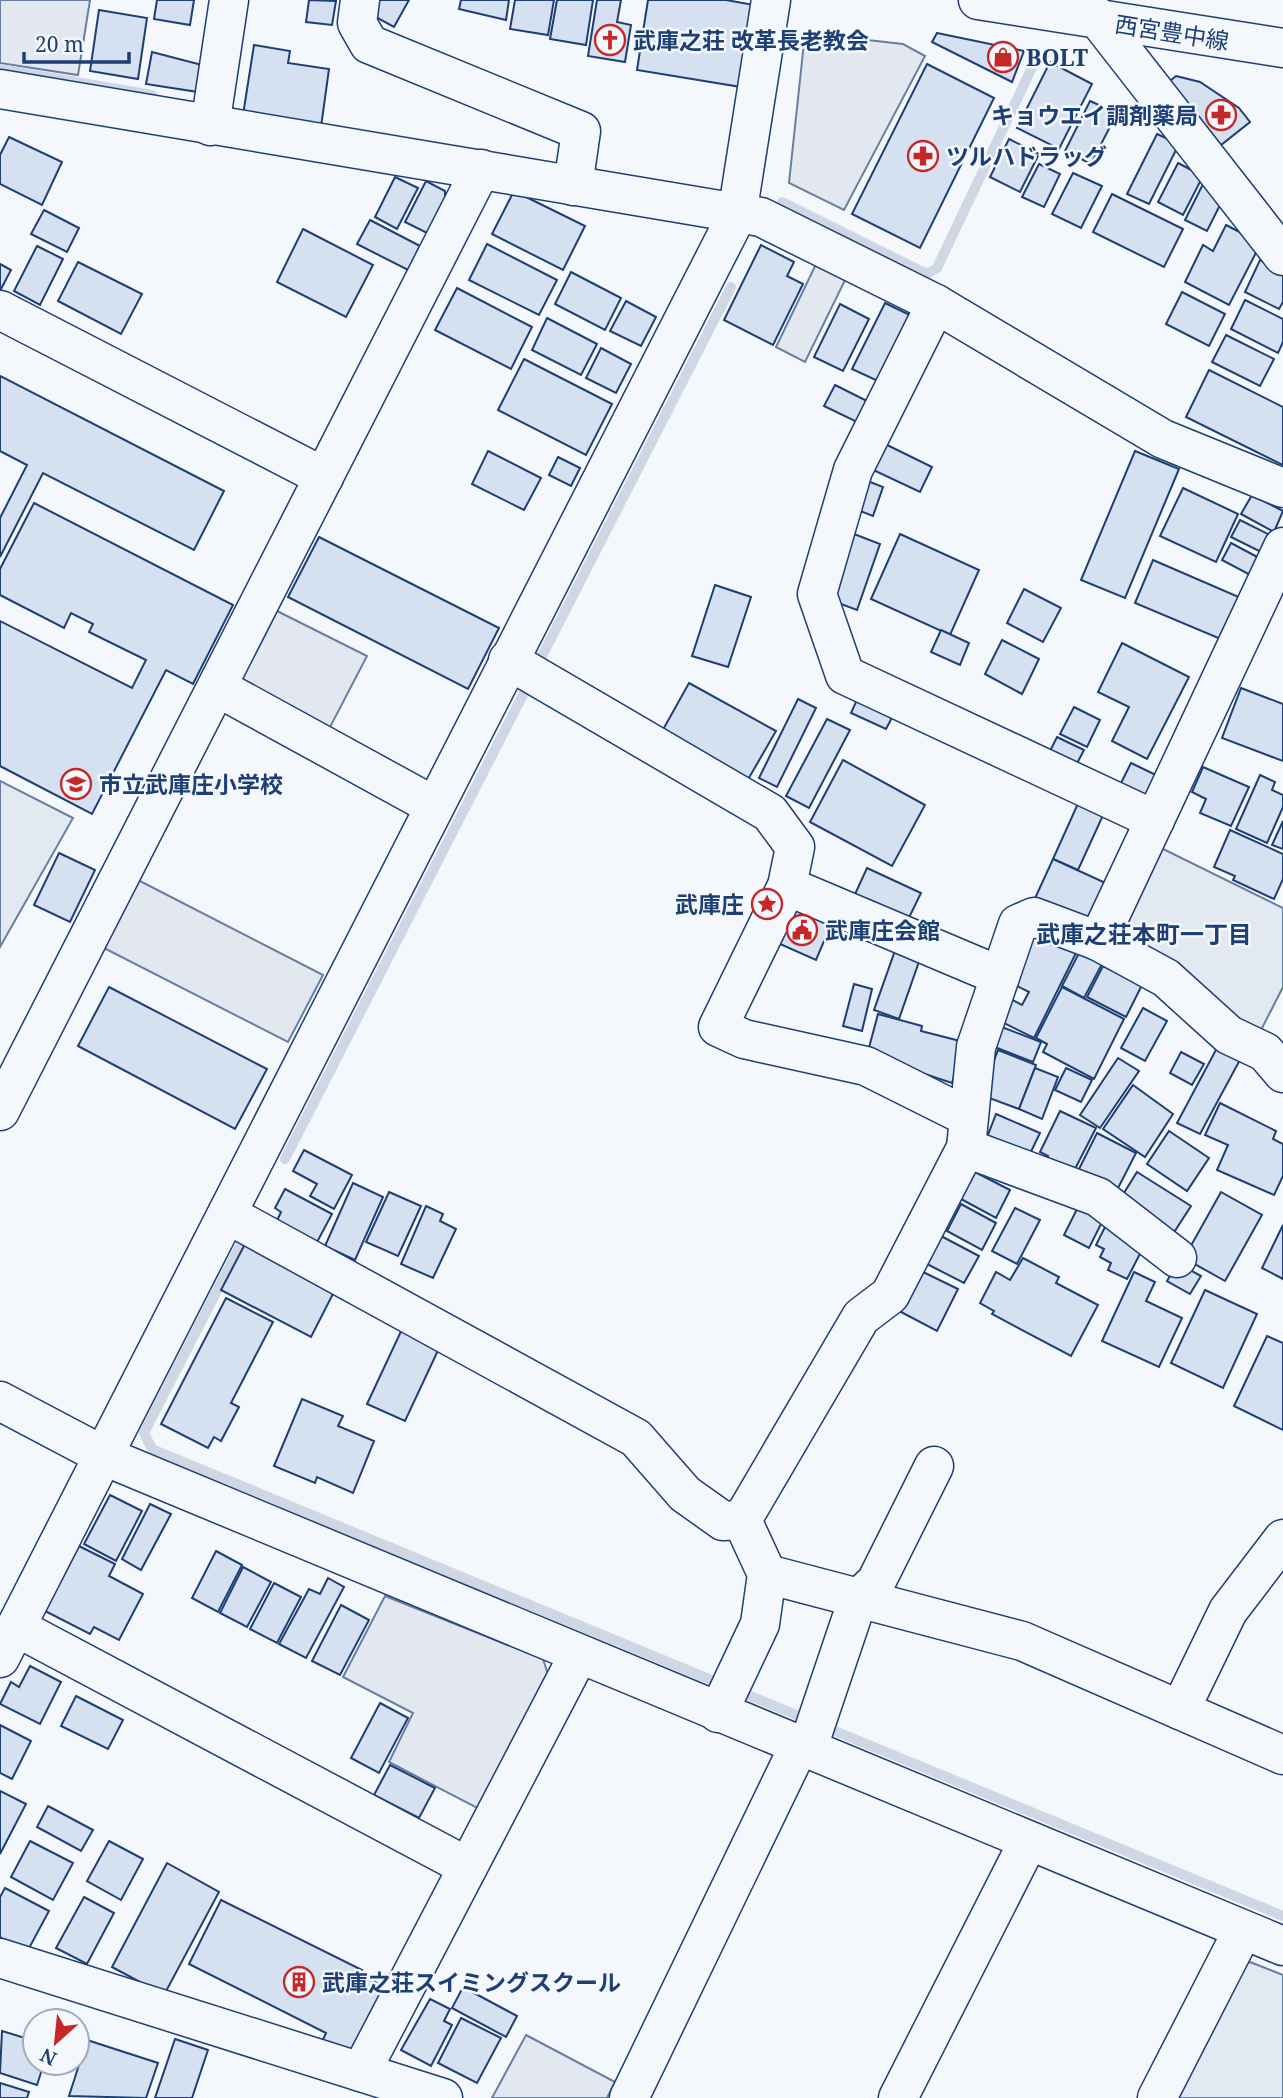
<svg xmlns="http://www.w3.org/2000/svg" width="1283" height="2098" font-family="'Noto Serif','Noto Sans JP',serif">
	<rect width="100%" height="100%" fill="#f4f7fb"/>
	<g fill="#e3e9f0" stroke="#687fa3" stroke-width="2">
		<polygon points="0,781 73,818 0,947"/>
		<polygon points="1155,845 1283,908 1283,987 1259,1034 1118,934"/>
		<polygon points="1250,1962 1283,1975 1283,2098 1171,2098 1239,1967"/>
	</g>
	<g fill="#e3e8f0" stroke="#687fa3" stroke-width="2">
		<polygon points="0,0 90,0 78,75 0,63"/>
		<polygon points="805,33 903,44 925,56 844,210 789,183"/>
		<polygon points="818,260 848,274 805,362 776,347"/>
		<polygon points="273,609 367,656 327,733 246,692 242,673"/>
		<polygon points="136,879 323,975 288,1042 102,947"/>
		<polygon points="385,1596 543,1659 550,1681 483,1811 389,1762 413,1713 343,1677"/>
		<polygon points="526,2035 615,2082 607,2098 492,2098"/>
	</g>
	<g fill="none" stroke-linecap="round" stroke-linejoin="round">
		<g stroke="#cfd7e4" stroke-width="10">
			<polyline points="0,69 152,95"/>
			<polyline points="782,202 927,274 937,268 1037,57"/>
			<polyline points="541,658 731,287"/>
			<polyline points="285,1159 526,689"/>
			<polyline points="242,1242 144,1433 152,1449 1283,1916"/>
		</g>
	</g>
	<g fill="#d5e0f0" stroke="#1d3f73" stroke-width="2">
		<polygon points="157,0 194,0 190,25 154,19"/>
		<polygon points="309,0 336,1 332,25 306,22"/>
		<polygon points="375,0 409,0 394,27 372,15 379,2"/>
		<polygon points="461,0 509,0 506,20 459,9"/>
		<polygon points="515,0 554,0 548,35 510,29"/>
		<polygon points="557,0 593,0 586,45 550,39"/>
		<polygon points="597,0 621,0 617,22 631,25 625,62 588,56"/>
		<polygon points="648,0 726,0 754,5 741,87 637,70"/>
		<polygon points="99,10 147,18 138,79 90,71"/>
		<polygon points="937,33 1024,51 1012,82 932,42"/>
		<polygon points="254,45 290,51 288,63 329,69 321,127 243,115"/>
		<polygon points="152,52 202,65 198,92 146,84"/>
		<polygon points="1050,62 1092,84 1059,149 1017,128"/>
		<polygon points="927,64 994,98 920,248 852,214"/>
		<polygon points="1176,76 1200,82 1239,108 1250,122 1221,145 1170,81"/>
		<polygon points="1090,101 1117,113 1091,164 1065,151"/>
		<polygon points="1157,134 1179,144 1149,204 1127,194"/>
		<polygon points="9,137 62,162 42,205 0,184 0,155"/>
		<polygon points="1009,139 1039,154 1020,192 990,177"/>
		<polygon points="1178,163 1203,176 1183,215 1158,202"/>
		<polygon points="1039,164 1060,174 1044,207 1022,197"/>
		<polygon points="1073,173 1102,186 1081,228 1052,214"/>
		<polygon points="395,177 418,188 397,229 375,217"/>
		<polygon points="426,181 445,191 445,202 429,234 405,222"/>
		<polygon points="1204,182 1226,193 1207,231 1185,220"/>
		<polygon points="514,191 585,226 563,270 492,234"/>
		<polygon points="1112,194 1183,229 1164,267 1093,232"/>
		<polygon points="44,210 79,228 67,252 31,234"/>
		<polygon points="370,220 420,246 408,270 357,244"/>
		<polygon points="1226,225 1261,243 1229,305 1185,282 1203,245 1213,251"/>
		<polygon points="303,229 373,265 346,317 277,282"/>
		<polygon points="487,244 557,280 539,315 469,280"/>
		<polygon points="761,245 794,262 787,276 803,284 773,345 724,320"/>
		<polygon points="37,246 63,259 40,305 14,291"/>
		<polygon points="1260,260 1283,272 1283,302 1279,309 1245,292"/>
		<polygon points="78,262 142,294 121,334 58,301"/>
		<polygon points="0,264 11,270 0,291"/>
		<polygon points="571,272 621,298 605,330 555,304"/>
		<polygon points="457,288 532,327 511,369 435,330"/>
		<polygon points="1182,292 1225,314 1209,346 1166,324"/>
		<polygon points="1245,300 1283,319 1283,342 1278,353 1231,329"/>
		<polygon points="626,301 656,317 641,346 610,331"/>
		<polygon points="885,303 912,316 880,382 852,369"/>
		<polygon points="840,304 869,319 843,371 814,357"/>
		<polygon points="547,318 597,344 581,375 532,350"/>
		<polygon points="1226,335 1274,359 1260,386 1212,362"/>
		<polygon points="601,348 631,364 616,393 586,378"/>
		<polygon points="524,359 612,404 586,455 498,410"/>
		<polygon points="1209,370 1283,407 1283,465 1186,417"/>
		<polygon points="0,376 224,491 194,550 43,473 0,557 0,518 27,465 0,451"/>
		<polygon points="835,385 869,402 859,423 824,406"/>
		<polygon points="881,442 932,467 920,492 869,468"/>
		<polygon points="488,451 541,478 524,510 472,484"/>
		<polygon points="1135,451 1179,469 1125,598 1081,580"/>
		<polygon points="558,457 580,468 571,486 549,475"/>
		<polygon points="865,480 883,487 873,516 855,509"/>
		<polygon points="1183,488 1238,514 1216,562 1160,536"/>
		<polygon points="1252,495 1283,511 1274,532 1241,514"/>
		<polygon points="34,503 233,605 193,684 166,670 92,814 0,766 0,621 132,688 146,660 89,632 93,624 71,613 64,628 0,595 0,569"/>
		<polygon points="1240,520 1274,537 1265,554 1231,537"/>
		<polygon points="854,534 880,544 857,610 830,600"/>
		<polygon points="900,534 979,570 950,635 871,599"/>
		<polygon points="319,537 499,628 468,689 288,597"/>
		<polygon points="1231,543 1263,560 1254,577 1222,560"/>
		<polygon points="1153,560 1241,598 1223,640 1135,603"/>
		<polygon points="715,585 751,597 728,667 692,656"/>
		<polygon points="1024,589 1061,608 1043,642 1007,623"/>
		<polygon points="941,630 969,643 960,665 931,652"/>
		<polygon points="1002,640 1039,659 1022,694 985,674"/>
		<polygon points="1122,643 1189,677 1147,759 1112,741 1129,707 1098,692"/>
		<polygon points="689,683 776,731 746,783 660,735"/>
		<polygon points="1241,688 1283,704 1283,761 1222,738"/>
		<polygon points="860,693 896,710 886,729 851,713"/>
		<polygon points="798,699 816,708 777,787 759,778"/>
		<polygon points="1074,707 1100,720 1087,747 1060,734"/>
		<polygon points="827,719 850,730 809,808 786,796"/>
		<polygon points="1057,737 1084,750 1071,775 1045,761"/>
		<polygon points="843,760 925,805 892,866 810,822"/>
		<polygon points="1131,763 1158,776 1145,802 1118,789"/>
		<polygon points="1203,767 1249,787 1231,826 1200,813 1206,799 1192,792"/>
		<polygon points="1260,775 1275,782 1272,790 1283,795 1283,807 1267,843 1236,829"/>
		<polygon points="1080,799 1105,811 1078,870 1053,859"/>
		<polygon points="1283,821 1283,849 1272,845"/>
		<polygon points="1230,830 1283,854 1283,879 1274,899 1233,880 1235,876 1214,867"/>
		<polygon points="59,853 95,870 70,922 34,905"/>
		<polygon points="1053,859 1110,885 1088,934 1031,907"/>
		<polygon points="867,868 921,893 903,930 850,905"/>
		<polygon points="789,900 833,920 816,960 771,940"/>
		<polygon points="1035,932 1076,953 1034,1038 994,1018 1005,996 1022,1005 1029,992 1009,982"/>
		<polygon points="897,945 922,953 899,1019 874,1010"/>
		<polygon points="1080,951 1103,962 1084,998 1062,986"/>
		<polygon points="1103,966 1142,985 1126,1017 1087,997"/>
		<polygon points="854,984 872,989 862,1031 843,1026"/>
		<polygon points="109,987 267,1069 235,1129 78,1046"/>
		<polygon points="1062,987 1124,1019 1094,1079 1043,1052 1047,1044 1036,1038"/>
		<polygon points="1143,1008 1167,1021 1145,1061 1121,1048"/>
		<polygon points="878,1014 922,1026 921,1031 964,1042 952,1083 867,1055"/>
		<polygon points="999,1026 1041,1042 1033,1062 992,1046"/>
		<polygon points="1218,1046 1241,1058 1200,1134 1177,1123"/>
		<polygon points="998,1050 1036,1065 1019,1109 981,1095"/>
		<polygon points="1181,1052 1204,1064 1192,1085 1170,1073"/>
		<polygon points="1118,1058 1139,1071 1100,1128 1080,1115"/>
		<polygon points="1035,1068 1058,1077 1042,1119 1019,1109"/>
		<polygon points="1066,1068 1092,1080 1081,1102 1055,1090"/>
		<polygon points="1133,1085 1173,1114 1145,1157 1103,1129"/>
		<polygon points="1220,1103 1276,1131 1273,1139 1283,1144 1283,1176 1274,1195 1217,1170 1228,1145 1205,1135"/>
		<polygon points="1060,1111 1096,1128 1075,1169 1046,1160 1048,1156 1040,1152"/>
		<polygon points="996,1114 1040,1133 1025,1164 986,1140"/>
		<polygon points="1169,1131 1209,1158 1187,1191 1147,1164"/>
		<polygon points="1097,1133 1136,1153 1116,1192 1077,1173"/>
		<polygon points="304,1150 352,1175 334,1209 310,1196 317,1184 293,1171"/>
		<polygon points="975,1172 1010,1190 996,1218 961,1199"/>
		<polygon points="1137,1172 1191,1206 1171,1237 1122,1196"/>
		<polygon points="353,1183 383,1197 355,1260 325,1246"/>
		<polygon points="285,1189 332,1214 315,1246 275,1225 281,1212 275,1208"/>
		<polygon points="389,1192 421,1206 398,1256 366,1242"/>
		<polygon points="1221,1192 1262,1215 1225,1281 1184,1258"/>
		<polygon points="1080,1203 1105,1216 1089,1248 1064,1235"/>
		<polygon points="961,1204 996,1223 982,1250 947,1231"/>
		<polygon points="426,1206 443,1214 440,1221 456,1229 433,1278 401,1264"/>
		<polygon points="1015,1208 1040,1220 1017,1264 992,1251"/>
		<polygon points="1283,1225 1283,1279 1262,1268"/>
		<polygon points="1105,1227 1144,1246 1127,1279 1108,1270 1111,1263 1100,1257 1104,1249 1096,1245"/>
		<polygon points="941,1236 979,1256 964,1283 927,1264"/>
		<polygon points="246,1242 336,1288 311,1337 221,1290"/>
		<polygon points="1023,1258 1059,1277 1056,1283 1098,1305 1071,1356 992,1314 994,1311 980,1303 996,1272 1010,1280"/>
		<polygon points="1177,1263 1201,1276 1190,1294 1167,1281"/>
		<polygon points="921,1271 958,1289 937,1331 901,1312"/>
		<polygon points="1134,1272 1155,1282 1146,1301 1182,1318 1159,1367 1102,1341"/>
		<polygon points="1205,1290 1257,1314 1223,1388 1171,1363"/>
		<polygon points="226,1298 273,1322 231,1403 239,1407 221,1441 214,1437 208,1448 161,1424"/>
		<polygon points="403,1327 441,1344 405,1421 367,1404"/>
		<polygon points="1267,1336 1283,1343 1283,1430 1234,1406"/>
		<polygon points="302,1399 343,1416 338,1426 374,1441 353,1493 317,1477 315,1483 274,1466"/>
		<polygon points="110,1495 142,1511 116,1561 84,1544"/>
		<polygon points="150,1504 171,1514 141,1570 122,1559"/>
		<polygon points="79,1546 115,1564 109,1576 143,1594 119,1640 94,1627 90,1634 45,1611"/>
		<polygon points="216,1551 242,1565 218,1612 192,1598"/>
		<polygon points="243,1567 271,1582 247,1627 220,1613"/>
		<polygon points="328,1578 344,1587 306,1658 279,1644 309,1589 320,1594"/>
		<polygon points="274,1583 301,1597 277,1643 250,1629"/>
		<polygon points="341,1605 369,1620 340,1675 312,1661"/>
		<polygon points="30,1666 61,1682 40,1724 0,1704 11,1682 19,1687"/>
		<polygon points="76,1696 123,1720 108,1749 61,1726"/>
		<polygon points="380,1703 408,1718 379,1773 351,1758"/>
		<polygon points="0,1725 31,1741 12,1779 0,1773"/>
		<polygon points="390,1765 435,1788 419,1818 374,1795"/>
		<polygon points="0,1791 26,1804 0,1854"/>
		<polygon points="48,1806 93,1830 81,1851 37,1827"/>
		<polygon points="30,1841 73,1863 53,1900 11,1877"/>
		<polygon points="109,1841 143,1859 121,1900 87,1881"/>
		<polygon points="167,1863 219,1892 164,1995 112,1967"/>
		<polygon points="5,1888 49,1911 27,1952 0,1937 0,1897"/>
		<polygon points="84,1897 114,1913 87,1964 56,1948"/>
		<polygon points="221,1900 362,1970 360,1975 387,1988 356,2048 345,2053 322,2042 326,2033 189,1964"/>
		<polygon points="463,1987 517,2016 506,2037 452,2008"/>
		<polygon points="430,1999 450,2009 444,2021 452,2025 431,2066 401,2050"/>
		<polygon points="461,2018 501,2038 477,2083 438,2063"/>
		<polygon points="2,2031 35,2041 35,2063 44,2063 37,2085 0,2073"/>
		<polygon points="175,2039 208,2050 192,2098 155,2098"/>
		<polygon points="87,2040 158,2063 146,2098 69,2096"/>
		<polygon points="0,2083 29,2092 27,2098 0,2098"/>
	</g>
	<g fill="none" stroke-linecap="round" stroke-linejoin="round">
		<g stroke="#1d3f73" stroke-width="41">
			<g id="minor">
				<polyline points="360,0 357,23 369,44 581,131 573,186"/>
				<polyline points="1083,0 1283,256"/>
				<polyline points="0,89 761,217 936,304 1163,439 1283,488"/>
				<polyline points="210,126 229,0"/>
				<polyline points="936,304 853,470 817,594 845,675 1155,820"/>
				<polyline points="0,310 324,477"/>
				<polyline points="508,660 770,813 795,847 787,886 718,1027 744,1039 866,1066 968,1117"/>
				<polyline points="217,687 434,806"/>
				<polyline points="787,886 1000,976"/>
				<polyline points="1098,941 1166,978 1229,1035 1265,1052 1283,1073"/>
				<polyline points="0,1111 481,169"/>
				<polyline points="966,1148 1098,1197 1177,1258"/>
				<polyline points="227,1214 636,1438 685,1494 723,1521 742,1520"/>
				<polyline points="0,1401 104,1456 1283,1946"/>
				<polyline points="767,1574 1022,1641 1283,1755"/>
				<polyline points="16,1627 468,1867"/>
				<polyline points="0,1658 737,215 771,0"/>
				<polyline points="1180,1710 1228,1611 1283,1539"/>
				<polyline points="718,1713 760,1624 767,1574 742,1520 861,1317 890,1295 966,1148 976,1047 1018,924 1034,917 1098,941 1283,547"/>
				<polyline points="807,1750 858,1599 876,1582 934,1466"/>
				<polyline points="0,1958 443,2098"/>
				<polyline points="361,2072 579,1654"/>
				<polyline points="629,2098 799,1746"/>
				<polyline points="898,2098 1028,1842"/>
				<polyline points="1157,2098 1243,1930"/>
			</g>
		</g>
		<g stroke="#1d3f73" stroke-width="41">
			<polyline id="major" points="978,0 1283,48"/>
		</g>
		<use href="#minor" stroke="#f4f7fb" stroke-width="38"/>
		<use href="#major" stroke="#f4f7fb" stroke-width="38"/>
	</g>
	<defs>
		<g id="church-ring" transform="scale(1.575)"><circle r="9.5" fill="#f4f7fb" stroke="#c62828" stroke-width="1.5"/><path d="M-1.2-6h2.4v3.5h3.3v2.4h-3.3V6h-2.4V-.1h-3.3v-2.4h3.3Z" fill="#c62828"/></g>
		<g id="shop-ring" transform="scale(1.575)"><circle r="9.5" fill="#f4f7fb" stroke="#c62828" stroke-width="1.5"/><path d="M-5-2.5h2.3a2.7 3.5 0 0 1 5.4 0H5L5.5 6h-11ZM-1.5-2.5h3a1.5 2.3 0 0 0-3 0Z" fill="#c62828"/></g>
		<g id="pharmacy-ring" transform="scale(1.575)"><circle r="9.5" fill="#f4f7fb" stroke="#c62828" stroke-width="1.5"/><path d="M-2-6h4v4h4v4h-4v4h-4v-4h-4v-4h4Z" fill="#c62828"/></g>
		<g id="school-ring" transform="scale(1.575)"><circle r="9.5" fill="#f4f7fb" stroke="#c62828" stroke-width="1.5"/><path d="M0-5L7-2L0 1L-7-2ZM-4 1L0 2.5L4 1V4Q0 6-4 4Z" fill="#c62828"/></g>
		<g id="sight-ring" transform="scale(1.575)"><circle r="9.5" fill="#f4f7fb" stroke="#c62828" stroke-width="1.5"/><path d="M0-6L1.8-2.2L6-1.7L2.9 1.2L3.7 5.4L0 3.3L-3.7 5.4L-2.9 1.2L-6-1.7L-1.8-2.2Z" fill="#c62828"/></g>
		<g id="civic-ring" transform="scale(1.575)"><circle r="9.5" fill="#f4f7fb" stroke="#c62828" stroke-width="1.5"/><path d="M-.6-6.5H3V-4.5H.6V-3L4-1V1h2V6H-6V1h2V-1L-.6-3ZM-1.2 2.5V6h2.4V2.5Z" fill="#c62828"/></g>
		<g id="building-ring" transform="scale(1.575)"><circle r="9.5" fill="#f4f7fb" stroke="#c62828" stroke-width="1.5"/><path d="M-4-6H4V6H1V3H-1V6H-4ZM-2.5-4.3h1.7v1.8h-1.7ZM.8-4.3h1.7v1.8H.8ZM-2.5-1h1.7V.8h-1.7ZM.8-1h1.7V.8H.8Z" fill="#c62828"/></g>
	</defs>
	<g fill-rule="evenodd">
		<use href="#church-ring" x="610" y="40"/>
		<use href="#shop-ring" x="1003" y="57"/>
		<use href="#pharmacy-ring" x="1221" y="115"/>
		<use href="#pharmacy-ring" x="923" y="156"/>
		<use href="#school-ring" x="76" y="784"/>
		<use href="#sight-ring" x="767" y="904"/>
		<use href="#civic-ring" x="802" y="930"/>
		<use href="#building-ring" x="299" y="1982"/>
	</g>
	<g text-anchor="middle" dominant-baseline="central" stroke-width="5" stroke-linejoin="round" paint-order="stroke">
		<g font-size="23" fill="#1d3f73" stroke="#f4f7fb">
			<text transform="translate(1172 32) rotate(9)">西宮豊中線</text>
		</g>
		<g font-size="23" font-weight="bold" fill="#1d3f73" stroke="#f4f7fb" text-anchor="start">
			<text x="633" y="40">武庫之荘 改革長老教会</text>
			<text x="1026" y="57">BOLT</text>
			<text x="1198" y="115" text-anchor="end">キョウエイ調剤薬局</text>
			<text x="946" y="156">ツルハドラッグ</text>
			<text x="99" y="784">市立武庫庄小学校</text>
			<text x="744" y="904" text-anchor="end">武庫庄</text>
			<text x="825" y="930">武庫庄会館</text>
			<text x="322" y="1982">武庫之荘スイミングスクール</text>
		</g>
		<g font-size="24" font-weight="bold" fill="#1d3f73" stroke="#f4f7fb">
			<text x="1144" y="933">武庫之荘本町一丁目</text>
		</g>
	</g>
	<g transform="translate(56 2042) rotate(207)"><circle r="33" fill="#f4f7fb" stroke="#9eadc5" stroke-width="2"/>
	<path d="M0-5L12 26L0 18L-12 26Z" fill="#c62828"/>
	<text y="-10" font-size="19" font-weight="bold" text-anchor="middle" fill="#1d3f73">N</text>
	</g>
	<path d="M24 52v10h105v-10" fill="none" stroke="#1d3f73" stroke-width="3.5"/>
	<text x="35" y="52" font-size="21" fill="#1d3f73" stroke="#f4f7fb" stroke-width="5" paint-order="stroke">20 m</text>
</svg>
